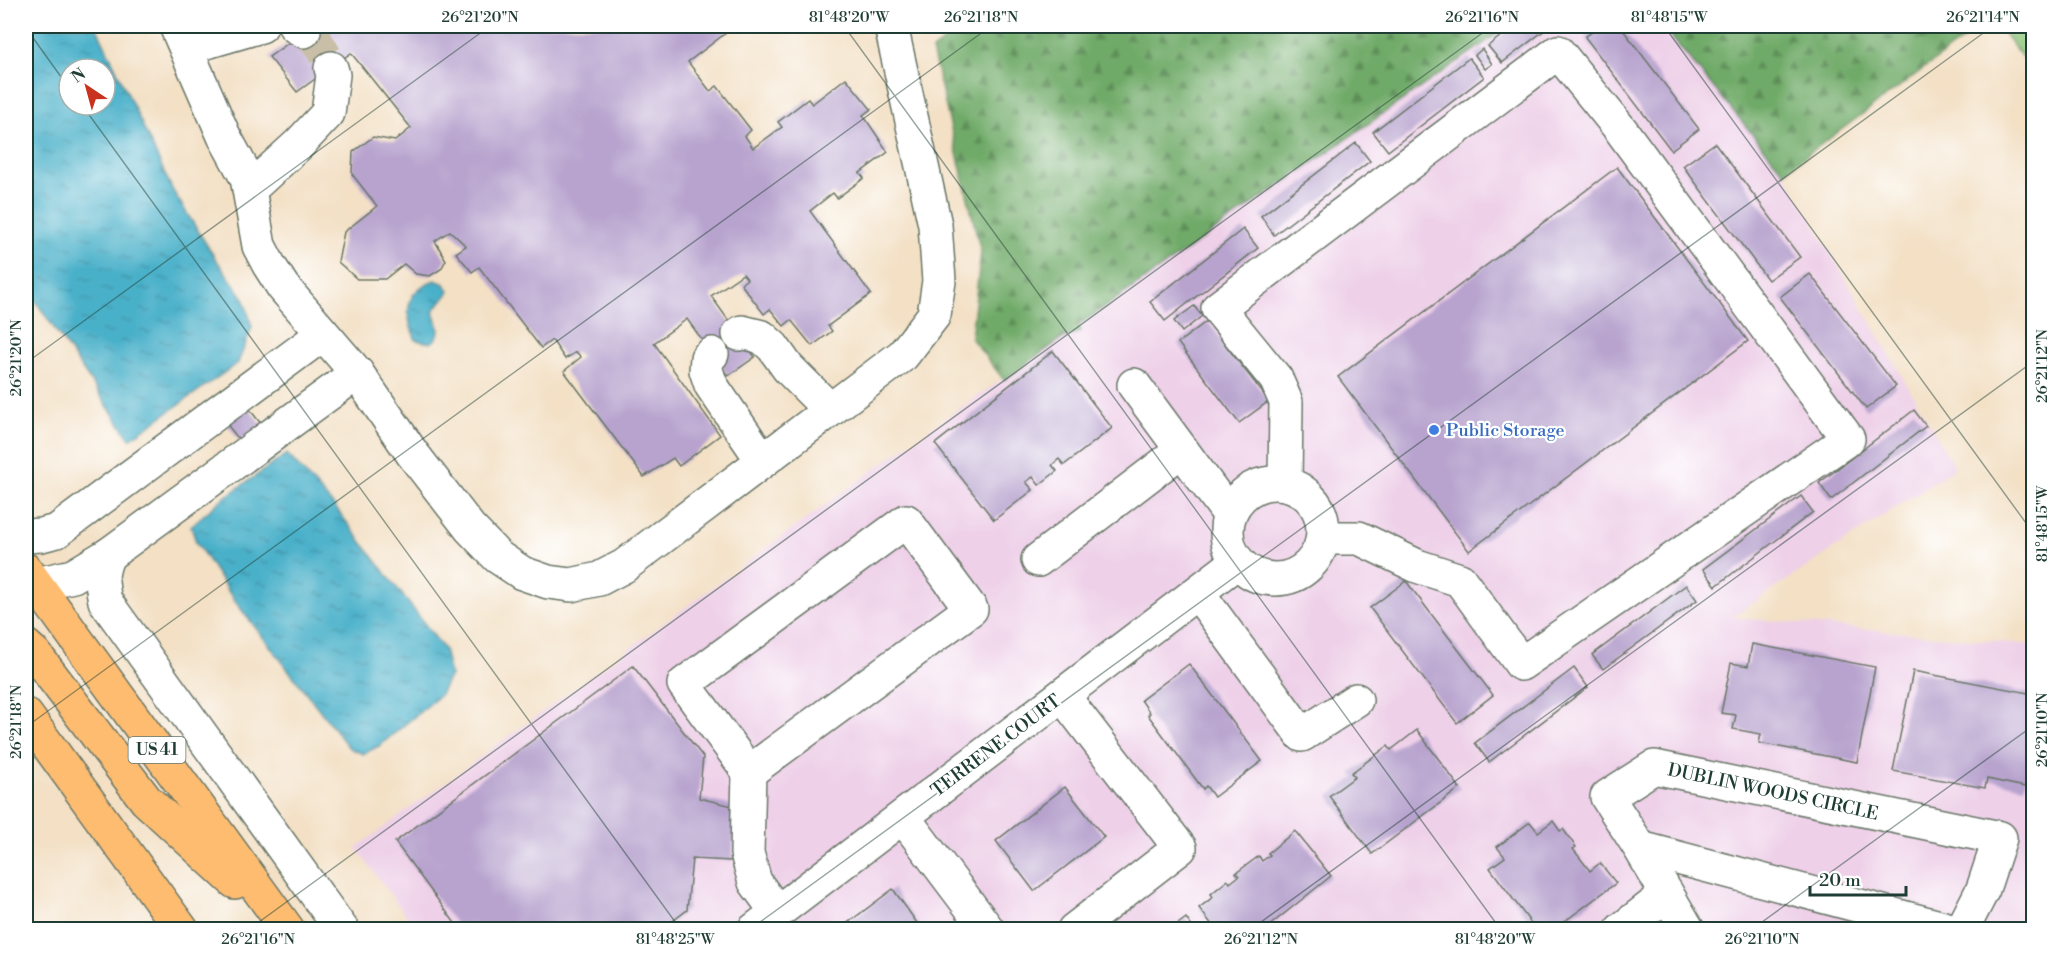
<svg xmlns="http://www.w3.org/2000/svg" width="2059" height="955" font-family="'Libre Bodoni',serif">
	<defs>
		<pattern id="forest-firs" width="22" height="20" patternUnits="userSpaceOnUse" patternTransform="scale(1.5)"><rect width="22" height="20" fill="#70aa68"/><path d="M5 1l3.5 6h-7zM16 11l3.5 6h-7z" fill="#5b8c56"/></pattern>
		<pattern id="water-ripples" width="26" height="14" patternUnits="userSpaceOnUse" patternTransform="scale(1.5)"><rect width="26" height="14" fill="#4ab0c9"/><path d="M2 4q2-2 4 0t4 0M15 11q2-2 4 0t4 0" fill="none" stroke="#3d90a4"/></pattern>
	</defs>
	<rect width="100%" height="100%" fill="#fff"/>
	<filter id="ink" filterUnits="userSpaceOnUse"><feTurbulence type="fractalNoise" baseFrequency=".0167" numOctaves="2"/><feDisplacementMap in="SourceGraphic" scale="12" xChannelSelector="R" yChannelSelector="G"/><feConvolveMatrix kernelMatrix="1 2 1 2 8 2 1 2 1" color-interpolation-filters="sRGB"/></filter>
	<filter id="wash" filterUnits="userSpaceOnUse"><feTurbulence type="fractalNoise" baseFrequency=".008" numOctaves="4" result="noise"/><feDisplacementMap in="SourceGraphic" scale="24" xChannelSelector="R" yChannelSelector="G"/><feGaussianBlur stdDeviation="1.35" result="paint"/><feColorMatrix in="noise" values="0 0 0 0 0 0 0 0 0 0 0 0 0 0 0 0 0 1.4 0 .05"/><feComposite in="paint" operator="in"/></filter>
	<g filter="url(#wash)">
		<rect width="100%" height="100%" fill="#f3e0c5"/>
		<polygon fill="#eed0e8" points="1509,26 1662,26 1784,172 1955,468 1732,617 2033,645 2033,929 416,929 356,848 931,428 1060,340 1080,331 1079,325"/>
		<polygon fill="#8bc478" stroke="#558056" stroke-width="1.5" points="1998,26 2033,26 2033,71"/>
		<g fill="url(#forest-firs)" stroke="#48744e" stroke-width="1.5">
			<polygon points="965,26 1509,26 1079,325 1081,331 1060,340 1004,380 971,338 981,252 932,50"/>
			<polygon points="1662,26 1979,26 1980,27 1784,172"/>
		</g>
		<g fill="url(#water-ripples)" stroke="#34767e" stroke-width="1.5" fill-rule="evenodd">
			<path d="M 26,26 L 96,26 L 173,191 L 215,258 L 244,298 L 252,327 L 238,363 L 130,439 L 26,287 ZM 69,69 L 105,69 L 105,105 L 69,105 Z"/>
			<path d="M 435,280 L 445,284 L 449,291 C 445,300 438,303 433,312 C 438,324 444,334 431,343 L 416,340 C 404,314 404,291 435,280 Z"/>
			<polygon points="287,454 335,507 444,649 450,675 439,696 379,746 363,754 349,748 234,600 196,542 191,526 222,499"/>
		</g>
		<g id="blocks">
			<g fill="#b7a3ce">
				<polygon points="312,26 496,26 499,30 505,26 735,26 688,62 710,91 717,86 751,130 745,136 753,148 782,127 778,122 808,99 812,104 846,78 871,109 863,115 888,152 860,173 864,178 837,198 833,193 810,211 871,294 828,326 832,331 812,346 791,320 784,326 770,309 764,314 741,284 747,279 743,274 711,296 755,357 728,376 687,319 654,343 720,435 679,466 673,458 644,477 564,371 581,357 576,352 565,359 552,340 541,348 479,267 472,272 456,253 466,246 450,231 435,241 446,260 441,269 430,276 416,274 404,264 385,279 357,279 338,262 344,232 377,206 352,174 353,152 373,137 395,141 411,128 351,53 297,92 269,57"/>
				<polygon points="1514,26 1550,26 1502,63 1488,46"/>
				<polygon points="1600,26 1620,26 1699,129 1671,150 1585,37"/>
				<polygon points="1482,49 1492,64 1485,69 1475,55"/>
				<polygon points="1469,58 1484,77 1388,151 1373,132"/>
				<polygon points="1356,143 1370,161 1274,235 1261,216"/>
				<polygon points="1715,143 1800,257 1768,280 1683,166"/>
				<polygon points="1617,167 1748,341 1469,551 1338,377"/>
				<polygon points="1243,229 1258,248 1165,321 1150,302"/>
				<polygon points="1810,274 1896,386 1866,409 1780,297"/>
				<polygon points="1194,306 1202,316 1182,332 1174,321"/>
				<polygon points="1207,321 1269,401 1239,423 1178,343"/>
				<polygon points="1053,351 1112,428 1064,465 1059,459 1052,465 1057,471 1039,485 1033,477 1026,482 1033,490 994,520 935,444"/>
				<polygon points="247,406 262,425 240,441 225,422"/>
				<polygon points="1914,410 1926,426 1831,500 1819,483"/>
				<polygon points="1801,496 1813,512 1716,586 1703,569"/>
				<polygon points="1406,581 1493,695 1457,723 1370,608"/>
				<polygon points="1686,585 1697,600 1603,669 1592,655"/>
				<polygon points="1752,644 1875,667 1857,762 1759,743 1761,734 1733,729 1736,715 1721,713 1731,663 1748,666"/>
				<polygon points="1189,664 1262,761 1214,797 1206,786 1203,789 1148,715 1150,713 1141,700"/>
				<polygon points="633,666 703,757 699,798 737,807 732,861 692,859 687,910 661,930 460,930 395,842"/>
				<polygon points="1574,668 1588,687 1489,762 1475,743"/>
				<polygon points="1913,671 2034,694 2034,744 2025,787 1987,779 1985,788 1893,771"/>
				<polygon points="1417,730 1460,788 1372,854 1329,796 1355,777 1351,773 1388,746 1391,750"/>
				<polygon points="1065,787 1104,837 1034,891 996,841"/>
				<polygon points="1553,821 1560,831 1563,829 1576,847 1573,849 1590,871 1600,863 1616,883 1553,930 1536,930 1490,868 1505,857 1497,847 1530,822 1538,832"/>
				<polygon points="1295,831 1331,876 1264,930 1216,930 1199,908 1213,897 1211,894 1228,880 1230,883 1239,876 1236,873 1259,856 1262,861 1270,855 1268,853"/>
				<polygon points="893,889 922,930 849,930 845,925"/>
				<polygon points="1186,918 1194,930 1165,930 1172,924 1174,927"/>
			</g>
		</g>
	</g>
	<g filter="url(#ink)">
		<use href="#blocks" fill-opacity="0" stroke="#697667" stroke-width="1.5"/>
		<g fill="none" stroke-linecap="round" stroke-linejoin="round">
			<path stroke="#c9bfa8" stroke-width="33" stroke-dasharray="33 16" stroke-linecap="butt" d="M 304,31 C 318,40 325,53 331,68"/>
			<g stroke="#697667" stroke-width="36">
				<g id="minor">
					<polyline points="176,26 224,136 247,178 259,246 269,265 283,287 357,373 412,453 470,528 498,557 522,573 548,582 571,585 599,579 624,566 903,355 934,315 939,281 935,225 891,26"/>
					<polyline points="295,26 304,31"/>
					<polyline points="186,48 261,26"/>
					<polyline points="250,189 299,144 328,113 333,75 331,68"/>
					<polyline points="739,334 742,332 762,337 773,347 788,368 830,410"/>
					<polyline points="712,354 707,358 706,370 711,385 763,461"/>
					<polyline points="1134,385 1229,514"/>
					<circle cx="1275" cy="531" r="48"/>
					<polyline points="1285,484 1286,402 1276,379 1218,308 1558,52 1621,130 1848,439 1521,664 1460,580 1417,566 1359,538 1323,538"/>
					<polygon points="906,521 971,609 749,772 684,684"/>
					<polyline points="26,536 41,535 57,531 323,334"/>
					<path d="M 108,555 C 100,574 101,581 105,601 L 342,930"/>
					<polyline points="1038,560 1182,450"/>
					<polyline points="36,584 73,576 108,555 357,373"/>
					<polyline points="1198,593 1302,735 1356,700"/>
					<polyline points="1063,696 1180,848 1074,930"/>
					<polyline points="749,772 747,853 755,882 777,912"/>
					<polyline points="903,817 988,930"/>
					<polyline points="1640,848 1951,930"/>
					<polyline points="754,930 1237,562"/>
					<polyline points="1621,930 1667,894"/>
					<polyline points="1688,930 1640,848 1607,797 1654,767 2000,838 1983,889 1962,930"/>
				</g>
			</g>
			<g stroke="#697667" stroke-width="36">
				<g id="major">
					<polyline points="26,570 288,930"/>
					<polyline points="26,646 35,654 146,800 235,882"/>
					<polyline points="26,715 182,930"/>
				</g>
			</g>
			<use href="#minor" stroke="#fff" stroke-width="33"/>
			<use href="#major" stroke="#fdbc6f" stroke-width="33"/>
		</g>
	</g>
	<path fill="none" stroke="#1f3d34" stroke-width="1.5" stroke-opacity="0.45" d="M 844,26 L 1501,930M 1664,26 L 2034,534M 26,28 L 69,88M 82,105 L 681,930M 26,363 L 490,26M 26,727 L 991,26M 248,930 L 1492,26M 749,930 L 1993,26M 1250,930 L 2034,361M 1751,930 L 2034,725"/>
	<circle fill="#3f7fe0" stroke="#fff" stroke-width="2" cx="1434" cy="430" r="6"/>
	<g text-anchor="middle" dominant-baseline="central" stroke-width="4.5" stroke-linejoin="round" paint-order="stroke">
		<rect fill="#fff" stroke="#627771" stroke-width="1.5" x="128.5" y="737" width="57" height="26" rx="4.5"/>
		<g font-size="16" font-weight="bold" fill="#1f3d34">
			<text x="157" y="750">US 41</text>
		</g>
		<g font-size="18" fill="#366cbe" stroke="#fff" text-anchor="start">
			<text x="1446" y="430">Public Storage</text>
		</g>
		<g font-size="18" fill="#1f3d34" stroke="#fff">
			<text transform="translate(996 746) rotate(-37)">TERRENE COURT</text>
			<text transform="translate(1773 792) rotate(12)">DUBLIN WOODS CIRCLE</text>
		</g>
	</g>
	<rect width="2059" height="955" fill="none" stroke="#fff" stroke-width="66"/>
	<g transform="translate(87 87) rotate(324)"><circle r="28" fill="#ffffff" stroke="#a5b1ae" stroke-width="1.5"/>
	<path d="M0-4.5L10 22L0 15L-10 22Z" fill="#c8321e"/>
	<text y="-9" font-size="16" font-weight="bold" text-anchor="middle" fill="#1f3d34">N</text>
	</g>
	<path d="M1810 886v9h96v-9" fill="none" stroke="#1f3d34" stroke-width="3"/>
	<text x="1819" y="886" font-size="18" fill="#1f3d34" stroke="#ffffff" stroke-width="4.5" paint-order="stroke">20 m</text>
	<rect x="33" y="33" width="1993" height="889" fill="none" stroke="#1f3d34" stroke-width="2"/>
	<g font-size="15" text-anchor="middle" fill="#1f3d34">
		<text x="480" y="22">26°21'20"N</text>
		<text x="849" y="22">81°48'20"W</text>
		<text x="981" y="22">26°21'18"N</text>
		<text x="1482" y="22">26°21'16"N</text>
		<text x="1669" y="22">81°48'15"W</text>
		<text x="1983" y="22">26°21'14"N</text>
		<text transform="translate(16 358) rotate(-90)" y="5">26°21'20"N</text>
		<text transform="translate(2042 366) rotate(-90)" y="5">26°21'12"N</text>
		<text transform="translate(2042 524) rotate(-90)" y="5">81°48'15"W</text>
		<text transform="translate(16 722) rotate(-90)" y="5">26°21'18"N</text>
		<text transform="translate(2042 730) rotate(-90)" y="5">26°21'10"N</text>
		<text x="258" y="944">26°21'16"N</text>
		<text x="675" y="944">81°48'25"W</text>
		<text x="1261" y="944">26°21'12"N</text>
		<text x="1495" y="944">81°48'20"W</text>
		<text x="1762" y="944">26°21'10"N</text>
	</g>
</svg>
